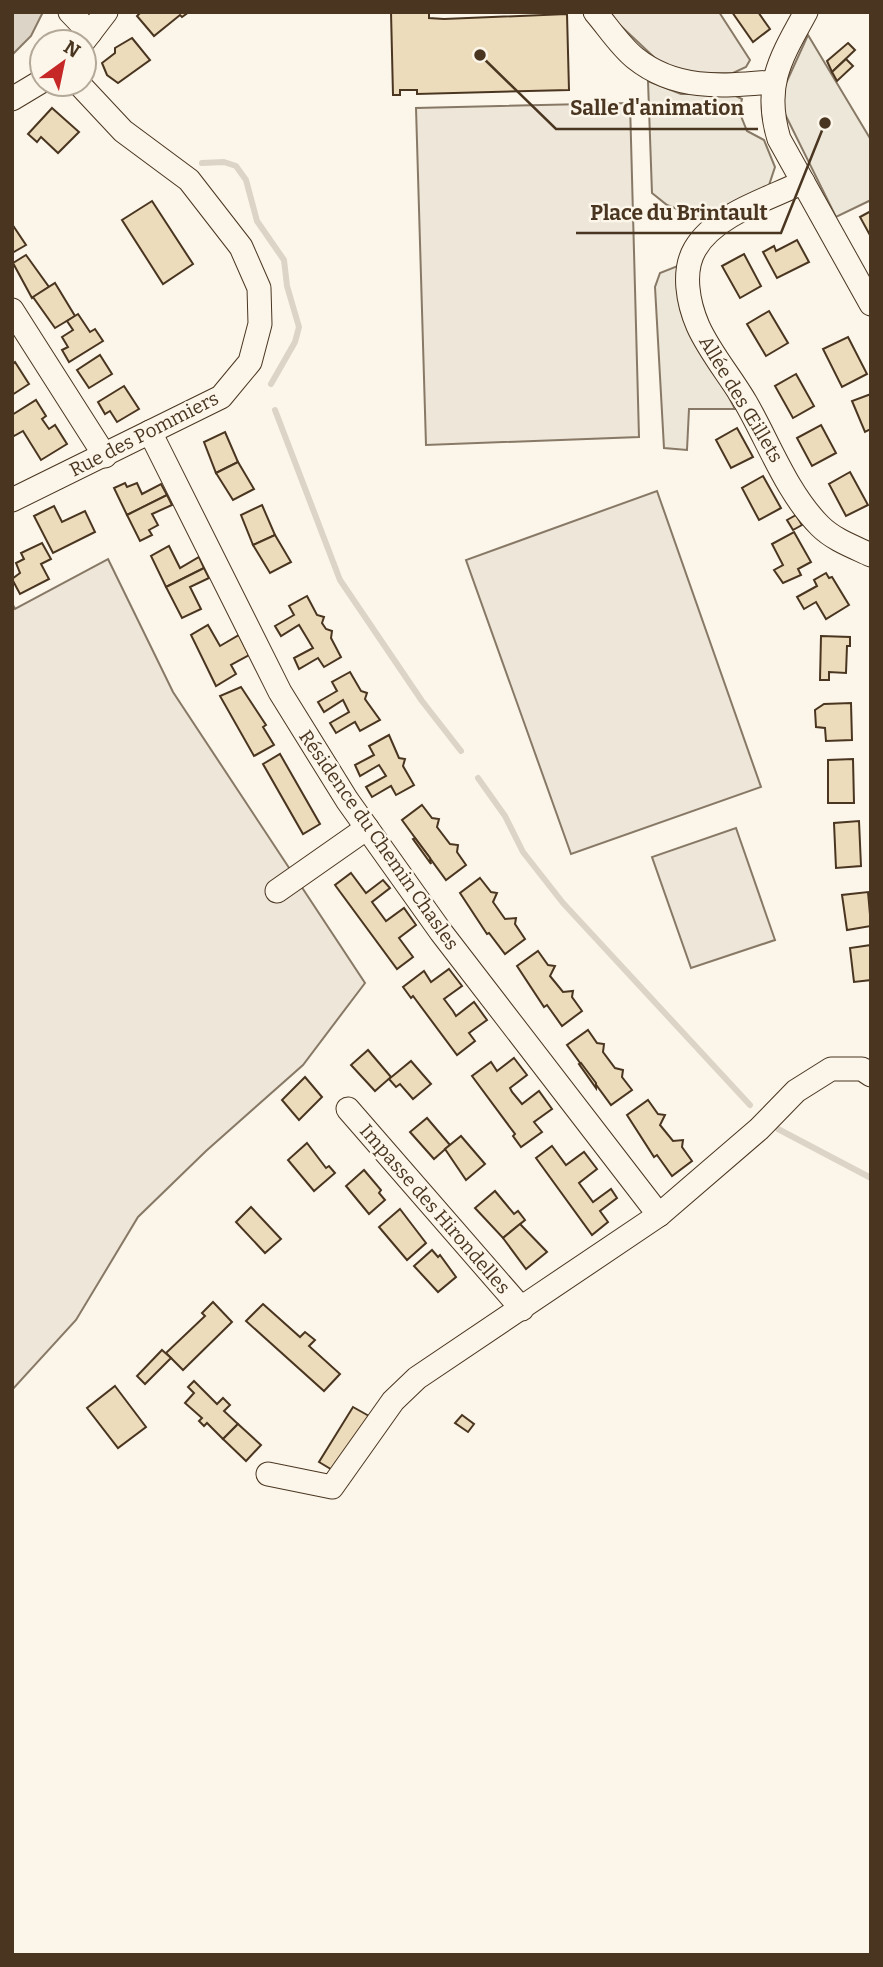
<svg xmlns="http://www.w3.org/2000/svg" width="883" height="1967" font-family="Bitter,serif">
	<rect width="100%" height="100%" fill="#fbf6e9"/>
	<g fill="#ede6d9" stroke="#887966" stroke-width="2">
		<polygon points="606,12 719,12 750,60 746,67 733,73 687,74 657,60"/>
		<polygon points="630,103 639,437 426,445 416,108"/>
		<polygon points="657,491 761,787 571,854 466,560"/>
		<polygon points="108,559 173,692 365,983 303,1065 206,1151 138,1217 76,1320 12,1390 12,603 15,609"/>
		<polygon points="736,828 775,940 691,968 652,857"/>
	</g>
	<g fill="#ede7d9" stroke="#887966" stroke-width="2">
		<polygon points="808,35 871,140 871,200 836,217 781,106 782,92"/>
		<polygon points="648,81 681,94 732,94 742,99 739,111 747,131 764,140 775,167 769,185 708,221 667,205 652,193"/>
		<polygon points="680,265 694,329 735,409 689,409 687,450 664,448 655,287 660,273"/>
	</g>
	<polygon fill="#dcd4c6" stroke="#887966" stroke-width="2" points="12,12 43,12 31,36 12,55"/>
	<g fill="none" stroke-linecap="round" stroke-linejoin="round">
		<g stroke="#dcd4c6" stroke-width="6">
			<polyline points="202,163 224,162 236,166 246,180 257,221 284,260 287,286 299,327 295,342 271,384"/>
			<polyline points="275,410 340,580 422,701 461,751"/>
			<polyline points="478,778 505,816 523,852 563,903 750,1105"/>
			<polyline points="778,1129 871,1178"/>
		</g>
	</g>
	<g fill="#ecdcbc" stroke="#4a3520" stroke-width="2">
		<polygon points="141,12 189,12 182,17 180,15 154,36 137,16"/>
		<polygon points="391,12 429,12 429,18 444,19 567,14 569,90 417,94 417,90 400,90 400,95 393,95"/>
		<polygon points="732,12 758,12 770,29 753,42"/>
		<polygon points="132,38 150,60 118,83 107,75 102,63 115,53 115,48"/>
		<polygon points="848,43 855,50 832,72 827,61"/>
		<polygon points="846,59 853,66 837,81 832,72"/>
		<polygon points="52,108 79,132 58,153 41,137 37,142 28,134"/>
		<polygon points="152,201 193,264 163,284 122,220"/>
		<polygon points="871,211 871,237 860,217"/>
		<polygon points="12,224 26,245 12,253"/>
		<polygon points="797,240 809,262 777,278 763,252 774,246 776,251"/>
		<polygon points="744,254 761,286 740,298 722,266"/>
		<polygon points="26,255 49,287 32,298 13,263"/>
		<polygon points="55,283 75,316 55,328 33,297"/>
		<polygon points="769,311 788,343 766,356 747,324"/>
		<polygon points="78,314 90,332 95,329 103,341 69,362 62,350 68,347 62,337 73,330 67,321"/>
		<polygon points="848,337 867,374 842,387 823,349"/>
		<polygon points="100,355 112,374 89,388 77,370"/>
		<polygon points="15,362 29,384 12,395 12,365"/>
		<polygon points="796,374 814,406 793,418 775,386"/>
		<polygon points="124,386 139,409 117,422 110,411 105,414 98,402"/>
		<polygon points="871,394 871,429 865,432 852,401"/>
		<polygon points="36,400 46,416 42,419 49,429 55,425 67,444 41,460 23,431 14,436 12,433 12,415"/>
		<polygon points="821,425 836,453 812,466 797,438"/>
		<polygon points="737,428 753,457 731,468 716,440"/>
		<polygon points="225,432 238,462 216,473 204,442"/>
		<polygon points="238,462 254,489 233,500 216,473"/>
		<polygon points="850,472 868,505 846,516 829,484"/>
		<polygon points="763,476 781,508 759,520 742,488"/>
		<polygon points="125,483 127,487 137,483 142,494 161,484 167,495 127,515 114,488"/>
		<polygon points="167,495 172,505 152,514 158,525 149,530 152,535 140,541 127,515"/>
		<polygon points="262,505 275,535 253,545 241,515"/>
		<polygon points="54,506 62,522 85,511 95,532 53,553 34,516"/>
		<polygon points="796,515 802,525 793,530 787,520"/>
		<polygon points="794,532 811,562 798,569 801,575 783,583 774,570 783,565 772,544"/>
		<polygon points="275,535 291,562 270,573 253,545"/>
		<polygon points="42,543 51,559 41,564 49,579 20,594 12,579 20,573 16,563 24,559 21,553"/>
		<polygon points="169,546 180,568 199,557 204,568 166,587 151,556"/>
		<polygon points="204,568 209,578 190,587 201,609 182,618 166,587"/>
		<polygon points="826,573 829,578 832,577 849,605 826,619 816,602 804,609 797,597 817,586 814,580"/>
		<polygon points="307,596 317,615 324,617 322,623 326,629 332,631 331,638 341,657 324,667 318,658 299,669 294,658 313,648 299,625 281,636 275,626 294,615 289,606"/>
		<polygon points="208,625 220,646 239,635 249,655 231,665 236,674 216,686 191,635"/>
		<polygon points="821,636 850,637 850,646 847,646 846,673 829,672 829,680 820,680"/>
		<polygon points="350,672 361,691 367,693 365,699 380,720 360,731 355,722 336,733 330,723 349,712 343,700 324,712 318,702 337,691 332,682"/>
		<polygon points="241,687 266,725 263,727 274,745 254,756 220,696"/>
		<polygon points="851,703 852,740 826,741 825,728 816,727 815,710 824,704"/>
		<polygon points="389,735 399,758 405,759 403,766 414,785 396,795 391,786 372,797 366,787 386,776 379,765 360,776 355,765 374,755 369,746"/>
		<polygon points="280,754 320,824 303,834 263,764"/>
		<polygon points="853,759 854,803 828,803 828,760"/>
		<polygon points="422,805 432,818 439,819 437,827 450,844 458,845 457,852 466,865 446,880 402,820"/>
		<polygon points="859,821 861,866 836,868 834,823"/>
		<polygon points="415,838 430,858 431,864 413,839"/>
		<polygon points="351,873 366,893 383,880 390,888 372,902 386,921 404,908 416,925 399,938 413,957 397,969 335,885"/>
		<polygon points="480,878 491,892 497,893 493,902 505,919 516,918 515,924 525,939 505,954 489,933 487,934 460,893"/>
		<polygon points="868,892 871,926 847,930 842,895"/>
		<polygon points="871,945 871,980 854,982 850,948"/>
		<polygon points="538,951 548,965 555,966 550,976 563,992 573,991 572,997 582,1011 562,1026 547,1005 544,1007 517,966"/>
		<polygon points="449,969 462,986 444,999 453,1011 456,1016 474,1002 487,1020 469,1033 475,1041 457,1055 413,996 411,998 403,987 424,971 431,982"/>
		<polygon points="588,1030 597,1043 604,1044 603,1052 615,1068 623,1070 622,1077 632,1090 611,1105 567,1045"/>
		<polygon points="368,1050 391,1077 375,1091 351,1065"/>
		<polygon points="514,1058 527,1075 510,1088 512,1092 522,1104 539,1091 552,1109 534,1122 542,1132 521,1147 513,1136 515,1134 472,1076 491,1062 497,1071"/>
		<polygon points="411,1061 431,1084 413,1099 400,1084 396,1087 389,1079"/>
		<polygon points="581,1063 596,1083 596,1088 579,1064"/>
		<polygon points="305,1077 322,1097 299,1120 282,1100"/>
		<polygon points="648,1100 658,1114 665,1115 660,1125 673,1141 683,1140 682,1147 692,1161 672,1176 657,1155 654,1157 627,1115"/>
		<polygon points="427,1118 450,1145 434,1159 410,1132"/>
		<polygon points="461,1136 485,1164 466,1180 445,1149"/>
		<polygon points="307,1143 326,1168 329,1166 335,1173 314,1191 288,1160"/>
		<polygon points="552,1146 566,1165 584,1152 597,1169 579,1183 593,1202 611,1189 617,1198 600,1211 608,1222 592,1235 536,1158"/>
		<polygon points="364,1170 381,1190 379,1193 385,1200 369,1214 346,1186"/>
		<polygon points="495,1191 514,1214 518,1211 525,1220 503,1238 475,1208"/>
		<polygon points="251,1207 281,1239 265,1253 236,1222"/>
		<polygon points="400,1209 426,1243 407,1260 379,1227"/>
		<polygon points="520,1224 547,1252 526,1269 503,1238"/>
		<polygon points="432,1250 438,1257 440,1255 456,1277 438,1292 414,1266"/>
		<polygon points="213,1302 232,1322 183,1370 166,1353 205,1316 202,1313"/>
		<polygon points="263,1304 300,1337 305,1332 315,1340 309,1346 340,1374 324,1391 246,1321"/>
		<polygon points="162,1350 171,1358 145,1384 137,1376"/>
		<polygon points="194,1381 217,1404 223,1398 230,1405 224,1411 238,1424 223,1439 207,1423 204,1426 199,1421 202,1418 185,1403 194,1393 188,1387"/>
		<polygon points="115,1386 146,1427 118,1448 87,1408"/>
		<polygon points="353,1407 369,1416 334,1471 319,1462"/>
		<polygon points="462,1415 474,1424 468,1432 455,1423"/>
		<polygon points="238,1424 261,1445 246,1461 223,1439"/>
	</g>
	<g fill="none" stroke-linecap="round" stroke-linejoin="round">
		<g stroke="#4a3520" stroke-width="25">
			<g id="minor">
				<polyline points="70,12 90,33"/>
				<path d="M 595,12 C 608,27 620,46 635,58 C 676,91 723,86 772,82"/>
				<path d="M 806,12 C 780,59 763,86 779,139 L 871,304"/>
				<polyline points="83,42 106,12"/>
				<polyline points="12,99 42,81"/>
				<path d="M 803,182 C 769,199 715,214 695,249 C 682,271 688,303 698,326 C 710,353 731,377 746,403 C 769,443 787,493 820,526 C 834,540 854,547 871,555"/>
				<polyline points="12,310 105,456"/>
				<polyline points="150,432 280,692 347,800 441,932 659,1215"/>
				<polyline points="12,500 221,397 250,362 260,324 259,288 241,247 189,180 123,131 79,84"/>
				<polyline points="277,891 367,828"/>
				<polyline points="348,1109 522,1309"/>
				<polyline points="268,1474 332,1487 393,1401 417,1378 659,1215 759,1129 796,1091 831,1069 862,1069 871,1075"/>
			</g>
		</g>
		<use href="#minor" stroke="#fbf6e9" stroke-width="23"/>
	</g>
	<g text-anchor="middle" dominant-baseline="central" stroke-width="5" stroke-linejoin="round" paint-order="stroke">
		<g font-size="19" fill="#4a3520" stroke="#fbf6e9">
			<text transform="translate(741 399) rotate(59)">Allée des Œillets</text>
			<text transform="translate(144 434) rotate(-27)">Rue des Pommiers</text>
			<text transform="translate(379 840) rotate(55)">Résidence du Chemin Chasles</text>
			<text transform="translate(435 1209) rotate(49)">Impasse des Hirondelles</text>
		</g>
	</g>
	<path fill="none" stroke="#4a3520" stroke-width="2.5" d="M480 55L556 129H758M825 123L781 233H576"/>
	<g fill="#4a3520" stroke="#fbf6e9" stroke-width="2.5">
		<circle cx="480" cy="55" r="7"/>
		<circle cx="825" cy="123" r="7"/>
	</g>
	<g font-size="21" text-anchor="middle" font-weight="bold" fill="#4a3520" stroke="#fbf6e9" stroke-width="5" stroke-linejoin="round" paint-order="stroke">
		<text x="657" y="115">Salle d'animation</text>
		<text x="679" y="220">Place du Brintault</text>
	</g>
	<rect width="883" height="1967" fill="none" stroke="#4a3520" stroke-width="28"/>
	<g transform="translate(63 63) rotate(33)"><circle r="33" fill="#fbf6e9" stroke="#b4a999" stroke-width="2"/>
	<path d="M0-5L12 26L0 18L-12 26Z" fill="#c62828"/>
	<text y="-10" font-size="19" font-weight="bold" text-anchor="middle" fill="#4a3520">N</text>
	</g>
</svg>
